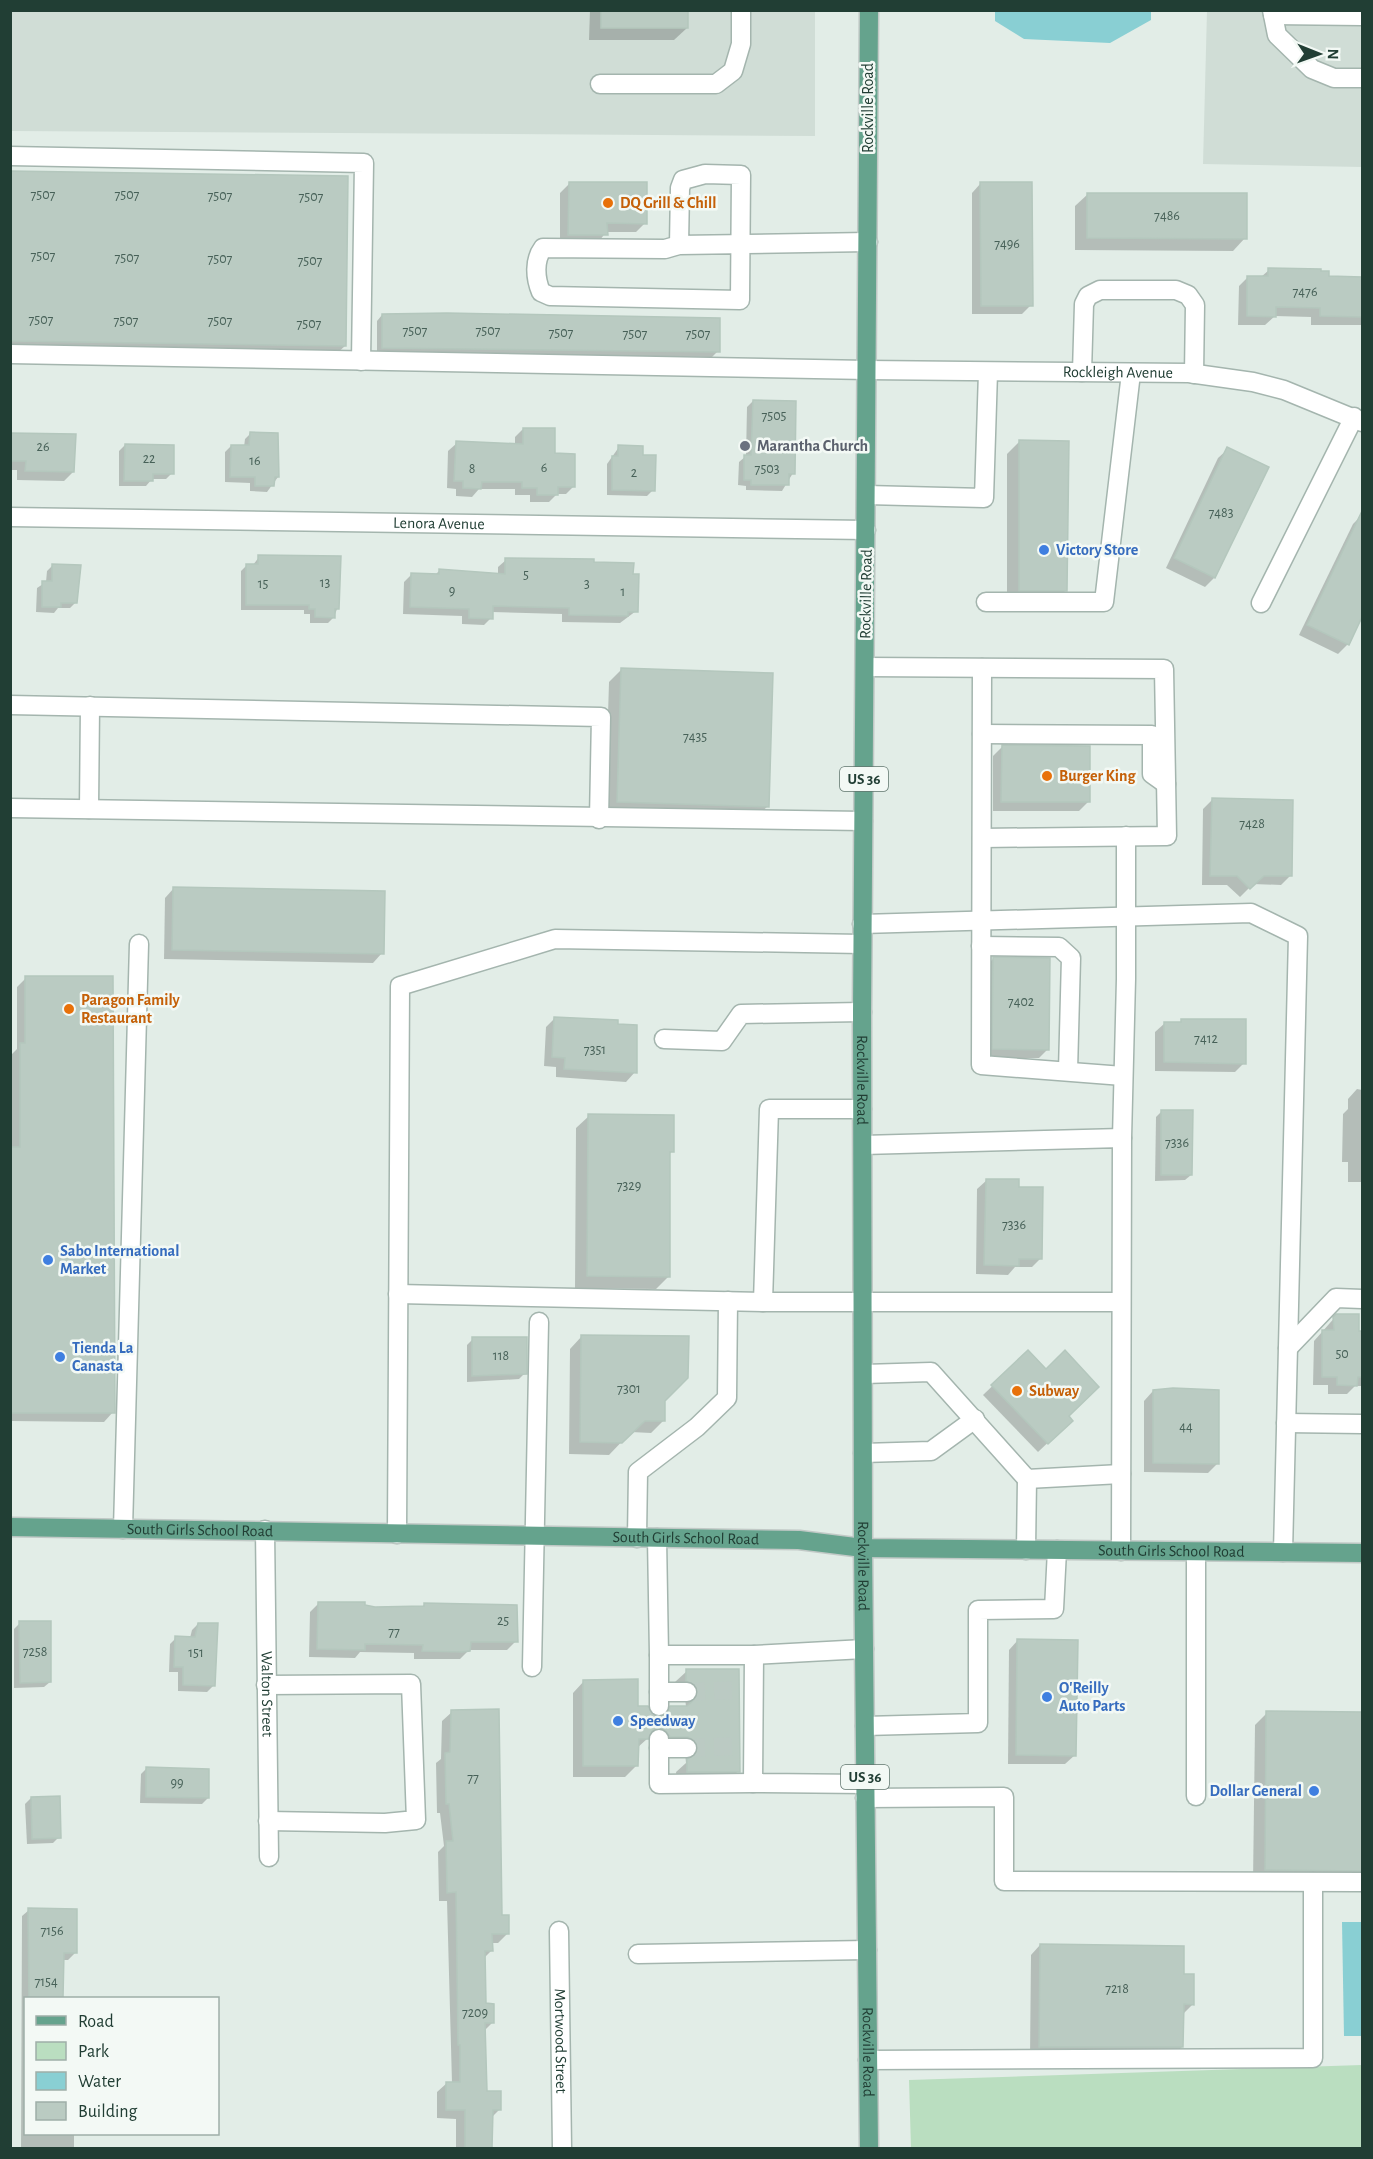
<svg xmlns="http://www.w3.org/2000/svg" width="1373" height="2159" font-family="'Alegreya Sans',sans-serif">
	<rect width="100%" height="100%" fill="#e2ede7"/>
	<g fill="#d0ddd6">
		<polygon points="11,11 815,11 815,136 11,131"/>
		<polygon points="1207,11 1362,11 1362,167 1203,164"/>
	</g>
	<polygon fill="#badec0" points="1362,2065 1362,2148 911,2148 909,2080"/>
	<g fill="#89cfd3">
		<polygon points="995,11 1151,11 1151,20 1110,43 1024,39 995,21"/>
		<polygon points="1342,1922 1362,1922 1362,2036 1344,2036"/>
	</g>
	<g fill="#0003">
		<polygon points="590,10 687,10 687,28 674,40 589,40"/>
		<polygon points="10,172 345,346 335,355 10,350"/>
		<polygon points="981,183 1031,305 1022,314 972,314 972,193"/>
		<polygon points="569,184 645,223 636,232 606,232 597,244 560,243 560,193"/>
		<polygon points="1088,194 1245,238 1233,251 1075,250 1075,206"/>
		<polygon points="1269,270 1327,278 1362,278 1362,325 1311,325 1311,317 1275,316 1265,325 1238,325 1239,286 1248,277 1261,277"/>
		<polygon points="382,315 718,351 712,357 377,353 377,321"/>
		<polygon points="753,401 793,473 782,491 746,490 746,486 738,485 739,462 746,456 747,407"/>
		<polygon points="523,429 554,455 574,486 566,494 557,494 549,502 530,502 530,495 515,495 515,489 479,489 472,497 456,496 456,489 447,488 448,451 457,443 515,445 515,437"/>
		<polygon points="251,433 278,477 267,492 250,491 250,483 225,482 225,452 231,446 244,447 245,439"/>
		<polygon points="10,434 73,472 64,481 17,480 17,470 10,470"/>
		<polygon points="1020,441 1066,590 1054,603 1007,603 1007,454"/>
		<polygon points="125,445 172,473 166,479 152,479 146,486 119,486 119,451"/>
		<polygon points="619,447 653,490 647,496 607,495 607,464"/>
		<polygon points="1228,449 1267,468 1214,578 1205,587 1166,568 1218,458"/>
		<polygon points="1362,515 1362,614 1347,645 1338,654 1299,635 1353,524"/>
		<polygon points="259,557 337,609 334,617 328,623 310,623 310,614 304,614 304,610 241,610 241,571 247,565 253,565"/>
		<polygon points="506,560 593,563 636,611 620,623 562,622 562,614 492,612 491,618 484,625 462,624 462,616 403,614 404,582 411,575 434,576 440,570 498,575 498,567"/>
		<polygon points="52,566 76,602 70,608 58,608 54,613 36,612 37,588 46,582 47,571"/>
		<polygon points="622,669 768,806 755,818 605,814 609,682"/>
		<polygon points="1002,747 1088,802 1079,811 993,811 993,756"/>
		<polygon points="1212,800 1290,876 1281,885 1253,884 1240,897 1227,885 1202,885 1203,809"/>
		<polygon points="174,888 382,953 373,963 164,959 165,898"/>
		<polygon points="993,959 1048,1049 1039,1058 984,1058 984,968"/>
		<polygon points="1362,961 1362,981 1361,980 1361,963"/>
		<polygon points="26,978 113,1412 104,1422 10,1421 12,1054 17,1049 17,987"/>
		<polygon points="555,1018 635,1072 626,1082 556,1077 556,1067 544,1066 546,1027"/>
		<polygon points="1165,1023 1244,1063 1235,1072 1155,1071 1155,1032"/>
		<polygon points="1357,1089 1362,1090 1362,1182 1348,1182 1348,1162 1342,1162 1343,1114 1348,1109 1348,1099"/>
		<polygon points="1162,1111 1191,1175 1185,1180 1155,1181 1156,1117"/>
		<polygon points="589,1116 672,1151 668,1156 669,1276 656,1289 575,1288 576,1128"/>
		<polygon points="987,1180 1041,1258 1032,1267 1015,1267 1008,1275 976,1274 977,1189"/>
		<polygon points="1337,1315 1358,1332 1362,1332 1362,1386 1355,1386 1347,1394 1328,1394 1328,1385 1313,1385 1314,1341"/>
		<polygon points="582,1336 664,1400 664,1420 651,1433 631,1432 609,1455 569,1454 570,1349"/>
		<polygon points="473,1339 525,1373 519,1379 467,1382 467,1345"/>
		<polygon points="1028,1352 1071,1421 1038,1452 983,1395"/>
		<polygon points="1153,1391 1218,1463 1208,1473 1144,1472 1144,1401"/>
		<polygon points="319,1603 375,1608 422,1607 424,1605 516,1641 507,1650 469,1650 460,1659 414,1659 414,1653 360,1652 355,1658 309,1657 310,1612"/>
		<polygon points="20,1623 50,1682 44,1687 14,1688 14,1629"/>
		<polygon points="198,1624 213,1686 207,1692 178,1691 178,1672 169,1672 170,1644 176,1638 190,1638 192,1630"/>
		<polygon points="1018,1640 1075,1755 1065,1764 1008,1764 1009,1650"/>
		<polygon points="687,1671 738,1671 738,1771 727,1783 677,1783 676,1772 686,1763 685,1753 647,1739 637,1748 637,1765 625,1777 573,1777 573,1693 584,1681 659,1719 671,1707 686,1707 685,1697 675,1692 675,1682"/>
		<polygon points="452,1712 501,1916 507,1934 498,1943 491,1943 491,1951 484,1958 484,2005 492,2023 484,2031 486,2092 499,2110 491,2118 490,2148 456,2148 456,2119 437,2118 437,2092 447,2083 452,2083 447,1901 439,1901 438,1852 444,1846 440,1813 437,1813 436,1763 441,1759 442,1721"/>
		<polygon points="1267,1713 1362,1714 1362,1878 1253,1882 1255,1725"/>
		<polygon points="147,1768 208,1798 202,1804 140,1803 141,1774"/>
		<polygon points="31,1798 59,1837 53,1843 27,1844 25,1804"/>
		<polygon points="29,1910 75,1953 68,1960 62,1960 62,1998 26,1998 26,2134 74,2134 74,2148 21,2148 22,1916"/>
		<polygon points="1040,1945 1182,1976 1193,2004 1184,2013 1182,2047 1172,2056 1030,2056 1031,1955"/>
	</g>
	<g fill="#bacbc2" stroke="#b4c7bd" stroke-width="1.5">
		<rect x="601" y="10" width="87" height="18"/>
		<polygon points="10,171 348,176 346,346 10,341"/>
		<polygon points="569,182 647,182 647,224 607,223 608,235 568,235"/>
		<polygon points="980,182 1032,182 1033,306 981,306"/>
		<polygon points="1087,193 1247,193 1247,239 1087,238"/>
		<polygon points="1268,268 1321,269 1321,271 1329,271 1329,276 1362,277 1362,317 1320,316 1320,308 1276,307 1276,317 1247,316 1247,276 1268,276"/>
		<polygon points="447,313 720,318 720,352 382,348 382,314"/>
		<polygon points="753,400 796,401 795,474 789,474 789,485 751,485 751,480 744,480 744,455 751,455"/>
		<polygon points="523,428 555,428 555,453 575,454 575,487 558,487 558,495 537,495 537,488 522,488 522,482 482,482 481,489 463,488 463,481 454,481 456,441 523,444"/>
		<polygon points="250,432 278,433 279,477 275,477 274,486 255,486 255,477 230,477 231,445 249,445"/>
		<polygon points="10,433 76,434 74,472 25,471 26,461 10,461"/>
		<polygon points="1019,440 1069,441 1067,591 1019,591"/>
		<polygon points="125,444 174,445 174,474 153,474 153,481 124,481"/>
		<polygon points="618,445 643,446 643,455 656,455 655,491 612,490 612,456 618,456"/>
		<polygon points="1227,447 1269,467 1215,578 1174,558"/>
		<polygon points="1362,511 1362,617 1349,645 1307,625"/>
		<polygon points="258,555 341,556 339,609 335,609 335,618 315,617 315,609 309,609 309,605 246,605 246,564 258,564"/>
		<polygon points="505,558 594,559 594,562 634,563 633,574 639,574 638,612 628,612 628,616 569,615 569,608 493,606 493,619 469,618 469,609 410,607 411,573 439,574 439,569 505,574"/>
		<polygon points="52,564 81,565 77,603 61,603 61,607 42,607 42,581 52,581"/>
		<polygon points="621,668 773,673 769,807 617,802"/>
		<polygon points="1002,745 1090,746 1090,802 1001,802"/>
		<polygon points="1212,798 1293,800 1292,876 1264,876 1250,889 1237,876 1210,876"/>
		<polygon points="173,887 385,891 384,954 172,950"/>
		<polygon points="993,957 1050,958 1049,1050 992,1049"/>
		<polygon points="25,976 113,976 115,1413 10,1413 10,1147 20,1147 20,1043 25,1043"/>
		<polygon points="554,1017 618,1020 618,1024 637,1025 637,1073 564,1069 565,1058 552,1057"/>
		<polygon points="1181,1019 1246,1019 1246,1064 1164,1062 1164,1022 1181,1022"/>
		<polygon points="1161,1110 1193,1110 1192,1175 1161,1175"/>
		<polygon points="588,1114 674,1115 674,1152 670,1152 670,1277 587,1276"/>
		<polygon points="986,1179 1019,1179 1019,1187 1043,1187 1042,1259 1019,1259 1019,1266 984,1265"/>
		<polygon points="1336,1314 1359,1314 1359,1331 1362,1331 1362,1377 1358,1377 1357,1386 1337,1385 1337,1377 1322,1377 1322,1330 1334,1330 1333,1317"/>
		<polygon points="581,1335 689,1336 688,1378 665,1401 665,1421 645,1421 622,1443 580,1442"/>
		<polygon points="472,1337 527,1337 527,1374 472,1376"/>
		<polygon points="1028,1350 1046,1369 1065,1350 1099,1387 1069,1416 1073,1421 1048,1444 991,1385"/>
		<polygon points="1173,1388 1219,1390 1219,1464 1153,1463 1153,1390"/>
		<polygon points="318,1602 365,1602 365,1605 375,1607 424,1606 424,1603 517,1605 518,1642 471,1642 470,1651 462,1652 422,1651 423,1645 365,1644 365,1650 317,1649"/>
		<polygon points="19,1621 51,1621 51,1682 20,1683"/>
		<polygon points="198,1623 218,1623 215,1686 183,1685 183,1667 174,1667 175,1636 195,1637"/>
		<polygon points="1017,1639 1078,1640 1076,1756 1016,1755"/>
		<polygon points="686,1669 739,1669 740,1772 687,1772 687,1759 697,1753 696,1742 688,1737 670,1737 665,1730 660,1728 653,1730 648,1739 639,1739 638,1766 583,1766 583,1680 638,1679 638,1706 648,1706 653,1715 660,1717 668,1712 670,1706 687,1706 697,1697 696,1686 686,1681"/>
		<polygon points="499,1709 502,1915 509,1915 509,1934 492,1934 493,1951 485,1951 486,2003 494,2004 494,2023 485,2023 487,2091 501,2091 501,2110 493,2110 492,2148 465,2148 465,2110 446,2110 446,2082 460,2082 460,2045 458,2045 456,1892 447,1893 446,1841 453,1841 449,1804 446,1804 445,1753 450,1752 451,1710"/>
		<polygon points="1266,1711 1362,1712 1362,1871 1265,1870"/>
		<polygon points="146,1767 209,1769 209,1798 146,1797"/>
		<polygon points="60,1796 61,1838 32,1839 31,1797"/>
		<polygon points="28,1908 77,1909 77,1953 64,1953 63,1998 29,1998"/>
		<polygon points="1040,1944 1184,1946 1184,1974 1194,1974 1194,2005 1184,2004 1183,2047 1039,2047"/>
	</g>
	<g fill="none" stroke-linecap="round" stroke-linejoin="round">
		<g stroke="#bbcac3" stroke-width="18" stroke-dasharray="18 9" stroke-linecap="butt">
			<polyline points="687,1692 739,1690"/>
			<polyline points="659,1706 659,1739"/>
			<polyline points="687,1748 740,1746"/>
		</g>
		<g stroke="#a4b5ae" stroke-width="21">
			<g id="minor">
				<polyline points="1272,10 1277,35 1312,69 1334,78 1362,78"/>
				<polyline points="1273,15 1362,16"/>
				<polyline points="600,84 716,84 733,71 741,44 741,10"/>
				<polyline points="10,156 364,163 361,361"/>
				<path d="M 679,245 L 665,249 L 543,248 C 534,260 535,278 541,292 L 550,296 L 740,300 L 741,175 L 705,174 L 683,180 L 680,188 L 679,245 L 868,242"/>
				<path id="s1" d="M 10,354 L 867,370 L 1189,373 L 1253,382 L 1284,390 L 1362,422"/>
				<polyline points="1082,372 1084,304 1088,296 1100,290 1176,290 1188,295 1195,305 1194,374"/>
				<polyline points="867,495 984,498 988,372"/>
				<path id="s2" d="M 10,517 L 866,530"/>
				<polyline points="986,602 1104,602 1131,373"/>
				<polyline points="1261,603 1354,417"/>
				<polyline points="865,667 1164,669 1167,836 982,838"/>
				<polyline points="982,668 981,1065 1123,1076"/>
				<polyline points="10,705 601,717 599,819"/>
				<polyline points="982,734 1152,735 1152,774 1166,784"/>
				<polyline points="10,808 863,821"/>
				<polyline points="89,809 90,706"/>
				<polyline points="862,924 1251,913 1298,936 1283,1552"/>
				<polyline points="981,946 1059,947 1071,958 1068,1071"/>
				<polyline points="664,1039 722,1041 741,1014 862,1012"/>
				<polyline points="862,1109 769,1109 763,1302 1121,1302"/>
				<polyline points="1122,1138 1126,979 1126,836"/>
				<polyline points="863,1145 1122,1138 1121,1551"/>
				<polyline points="398,1294 763,1302"/>
				<polyline points="1288,1348 1336,1298 1362,1299"/>
				<polyline points="864,1374 931,1372 1027,1479 1121,1474"/>
				<polyline points="1286,1423 1362,1424"/>
				<polyline points="863,1453 931,1451 975,1419"/>
				<polyline points="123,1529 139,944"/>
				<path id="s3" d="M 265,1530 L 269,1857"/>
				<polyline points="397,1534 400,986 555,939 862,944"/>
				<polyline points="637,1538 638,1472 697,1427 727,1398 728,1301"/>
				<polyline points="657,1538 659,1655 754,1655 864,1649"/>
				<polyline points="1026,1550 1027,1479"/>
				<polyline points="1196,1552 1196,1796"/>
				<polyline points="754,1655 753,1783 866,1784"/>
				<polyline points="532,1667 539,1322"/>
				<polyline points="266,1685 411,1684 416,1820 385,1823 268,1821"/>
				<polyline points="659,1692 687,1692"/>
				<polyline points="659,1706 659,1655"/>
				<polyline points="865,1726 978,1723 978,1610 1054,1609 1057,1550"/>
				<polyline points="659,1739 659,1784 753,1783"/>
				<polyline points="659,1748 687,1748"/>
				<polyline points="865,1798 1004,1797 1004,1881 1362,1882"/>
				<path id="s4" d="M 559,1931 L 562,2148"/>
				<polyline points="638,1954 867,1950"/>
				<polyline points="868,2060 1313,2058 1313,1882"/>
			</g>
		</g>
		<g stroke="#c1c9c6" stroke-width="21">
			<g id="major">
				<path id="s5" d="M 869,10 L 862,1012 L 863,1548 L 869,2148"/>
				<path id="s6" d="M 10,1527 L 799,1540 L 863,1548 L 1362,1553"/>
			</g>
		</g>
		<use href="#minor" stroke="#fff" stroke-width="18"/>
		<use href="#major" stroke="#65a38d" stroke-width="18"/>
	</g>
	<g fill="#e8710a" stroke="#f3f9f5" stroke-width="2">
		<circle cx="608" cy="203" r="6"/>
		<circle cx="1047" cy="776" r="6"/>
		<circle cx="69" cy="1009" r="6"/>
		<circle cx="1017" cy="1391" r="6"/>
	</g>
	<circle fill="#6b7280" stroke="#f3f9f5" stroke-width="2" cx="745" cy="446" r="6"/>
	<g fill="#3f7fe0" stroke="#f3f9f5" stroke-width="2">
		<circle cx="1044" cy="550" r="6"/>
		<circle cx="48" cy="1260" r="6"/>
		<circle cx="60" cy="1357" r="6"/>
		<circle cx="1047" cy="1697" r="6"/>
		<circle cx="618" cy="1721" r="6"/>
		<circle cx="1314" cy="1791" r="6"/>
	</g>
	<g text-anchor="middle" dominant-baseline="central" stroke-width="5" stroke-linejoin="round" paint-order="stroke">
		<g font-size="14" fill="#476158">
			<text x="43" y="195">7507</text>
			<text x="127" y="195">7507</text>
			<text x="220" y="196">7507</text>
			<text x="311" y="197">7507</text>
			<text x="1167" y="216">7486</text>
			<text x="1007" y="244">7496</text>
			<text x="43" y="256">7507</text>
			<text x="127" y="258">7507</text>
			<text x="220" y="259">7507</text>
			<text x="310" y="261">7507</text>
			<text x="1305" y="292">7476</text>
			<text x="41" y="320">7507</text>
			<text x="126" y="321">7507</text>
			<text x="220" y="321">7507</text>
			<text x="309" y="324">7507</text>
			<text x="415" y="331">7507</text>
			<text x="488" y="331">7507</text>
			<text x="561" y="333">7507</text>
			<text x="635" y="334">7507</text>
			<text x="698" y="334">7507</text>
			<text x="774" y="416">7505</text>
			<text x="43" y="447">26</text>
			<text x="149" y="459">22</text>
			<text x="255" y="461">16</text>
			<text x="544" y="468">6</text>
			<text x="472" y="469">8</text>
			<text x="767" y="469">7503</text>
			<text x="634" y="473">2</text>
			<text x="1221" y="513">7483</text>
			<text x="526" y="575">5</text>
			<text x="325" y="583">13</text>
			<text x="263" y="584">15</text>
			<text x="587" y="584">3</text>
			<text x="452" y="591">9</text>
			<text x="623" y="592">1</text>
			<text x="695" y="737">7435</text>
			<text x="1252" y="824">7428</text>
			<text x="1021" y="1002">7402</text>
			<text x="1206" y="1039">7412</text>
			<text x="595" y="1050">7351</text>
			<text x="1177" y="1143">7336</text>
			<text x="629" y="1186">7329</text>
			<text x="1014" y="1225">7336</text>
			<text x="1342" y="1354">50</text>
			<text x="501" y="1356">118</text>
			<text x="629" y="1389">7301</text>
			<text x="1186" y="1427">44</text>
			<text x="503" y="1621">25</text>
			<text x="394" y="1632">77</text>
			<text x="35" y="1652">7258</text>
			<text x="196" y="1653">151</text>
			<text x="473" y="1778">77</text>
			<text x="177" y="1783">99</text>
			<text x="52" y="1931">7156</text>
			<text x="46" y="1982">7154</text>
			<text x="1117" y="1989">7218</text>
			<text x="475" y="2013">7209</text>
		</g>
		<g fill="#f3f9f5" stroke="#60766e" stroke-width="1.5">
			<rect x="840" y="767" width="48" height="24" rx="4.5"/>
			<rect x="841" y="1765" width="48" height="24" rx="4.5"/>
		</g>
		<g font-size="15" font-weight="bold" fill="#213e34">
			<text x="864" y="779">US 36</text>
			<text x="865" y="1777">US 36</text>
		</g>
		<g font-size="16" fill="#213e34" stroke="#f3f9f5">
			<text transform="translate(868 108) rotate(-90)">Rockville Road</text>
			<text stroke="none"><textPath href="#s1" startOffset="1108">Rockleigh Avenue</textPath></text>
			<text stroke="none"><textPath href="#s2" startOffset="429">Lenora Avenue</textPath></text>
			<text transform="translate(866 594) rotate(-89)">Rockville Road</text>
			<text stroke="none"><textPath href="#s5" startOffset="1070">Rockville Road</textPath></text>
			<text stroke="none"><textPath href="#s6" startOffset="190">South Girls School Road</textPath></text>
			<text stroke="none"><textPath href="#s6" startOffset="676">South Girls School Road</textPath></text>
			<text stroke="none"><textPath href="#s6" startOffset="1162">South Girls School Road</textPath></text>
			<text stroke="none"><textPath href="#s5" startOffset="1556">Rockville Road</textPath></text>
			<text stroke="none"><textPath href="#s3" startOffset="164">Walton Street</textPath></text>
			<text stroke="none"><textPath href="#s4" startOffset="110">Mortwood Street</textPath></text>
			<text stroke="none"><textPath href="#s5" startOffset="2042">Rockville Road</textPath></text>
		</g>
		<g font-size="16" font-weight="bold" fill="#c56008" stroke="#f3f9f5" text-anchor="start">
			<text x="620" y="203">DQ Grill &amp; Chill</text>
			<text x="1059" y="776">Burger King</text>
			<text x="81" y="1000">Paragon Family<tspan x="81" dy="18">Restaurant</tspan></text>
			<text x="1029" y="1391">Subway</text>
		</g>
		<g font-size="16" font-weight="bold" fill="#5b616d" stroke="#f3f9f5" text-anchor="start">
			<text x="757" y="446">Marantha Church</text>
		</g>
		<g font-size="16" font-weight="bold" fill="#366cbe" stroke="#f3f9f5" text-anchor="start">
			<text x="1056" y="550">Victory Store</text>
			<text x="60" y="1251">Sabo International<tspan x="60" dy="18">Market</tspan></text>
			<text x="72" y="1348">Tienda La<tspan x="72" dy="18">Canasta</tspan></text>
			<text x="1059" y="1688">O'Reilly<tspan x="1059" dy="18">Auto Parts</tspan></text>
			<text x="630" y="1721">Speedway</text>
			<text x="1302" y="1791" text-anchor="end">Dollar General</text>
		</g>
	</g>
	<rect width="1373" height="2159" fill="none" stroke="#213e34" stroke-width="24"/>
	<rect x="24" y="1997" width="195" height="138" fill="#f3f9f5" stroke="#9faea8" stroke-width="1.5"/>
	<rect x="36" y="2016" width="30" height="9" fill="#65a38d" stroke="#9faea8" stroke-width="1.5"/>
	<text x="78" y="2027" font-size="18" fill="#213e34">Road</text>
	<rect x="36" y="2042" width="30" height="18" fill="#badec0" stroke="#9faea8" stroke-width="1.5"/>
	<text x="78" y="2057" font-size="18" fill="#213e34">Park</text>
	<rect x="36" y="2072" width="30" height="18" fill="#89cfd3" stroke="#9faea8" stroke-width="1.5"/>
	<text x="78" y="2087" font-size="18" fill="#213e34">Water</text>
	<rect x="36" y="2102" width="30" height="18" fill="#bacbc2" stroke="#9faea8" stroke-width="1.5"/>
	<text x="78" y="2117" font-size="18" fill="#213e34">Building</text>
	<g transform="translate(1319 54) rotate(91)" stroke="#f3f9f5" stroke-width="4.5" paint-order="stroke">
	<path d="M0-4.5L10 22L0 15L-10 22Z" fill="#213e34"/>
	<text y="-9" font-size="16" font-weight="bold" text-anchor="middle" fill="#213e34">N</text>
	</g>
</svg>
